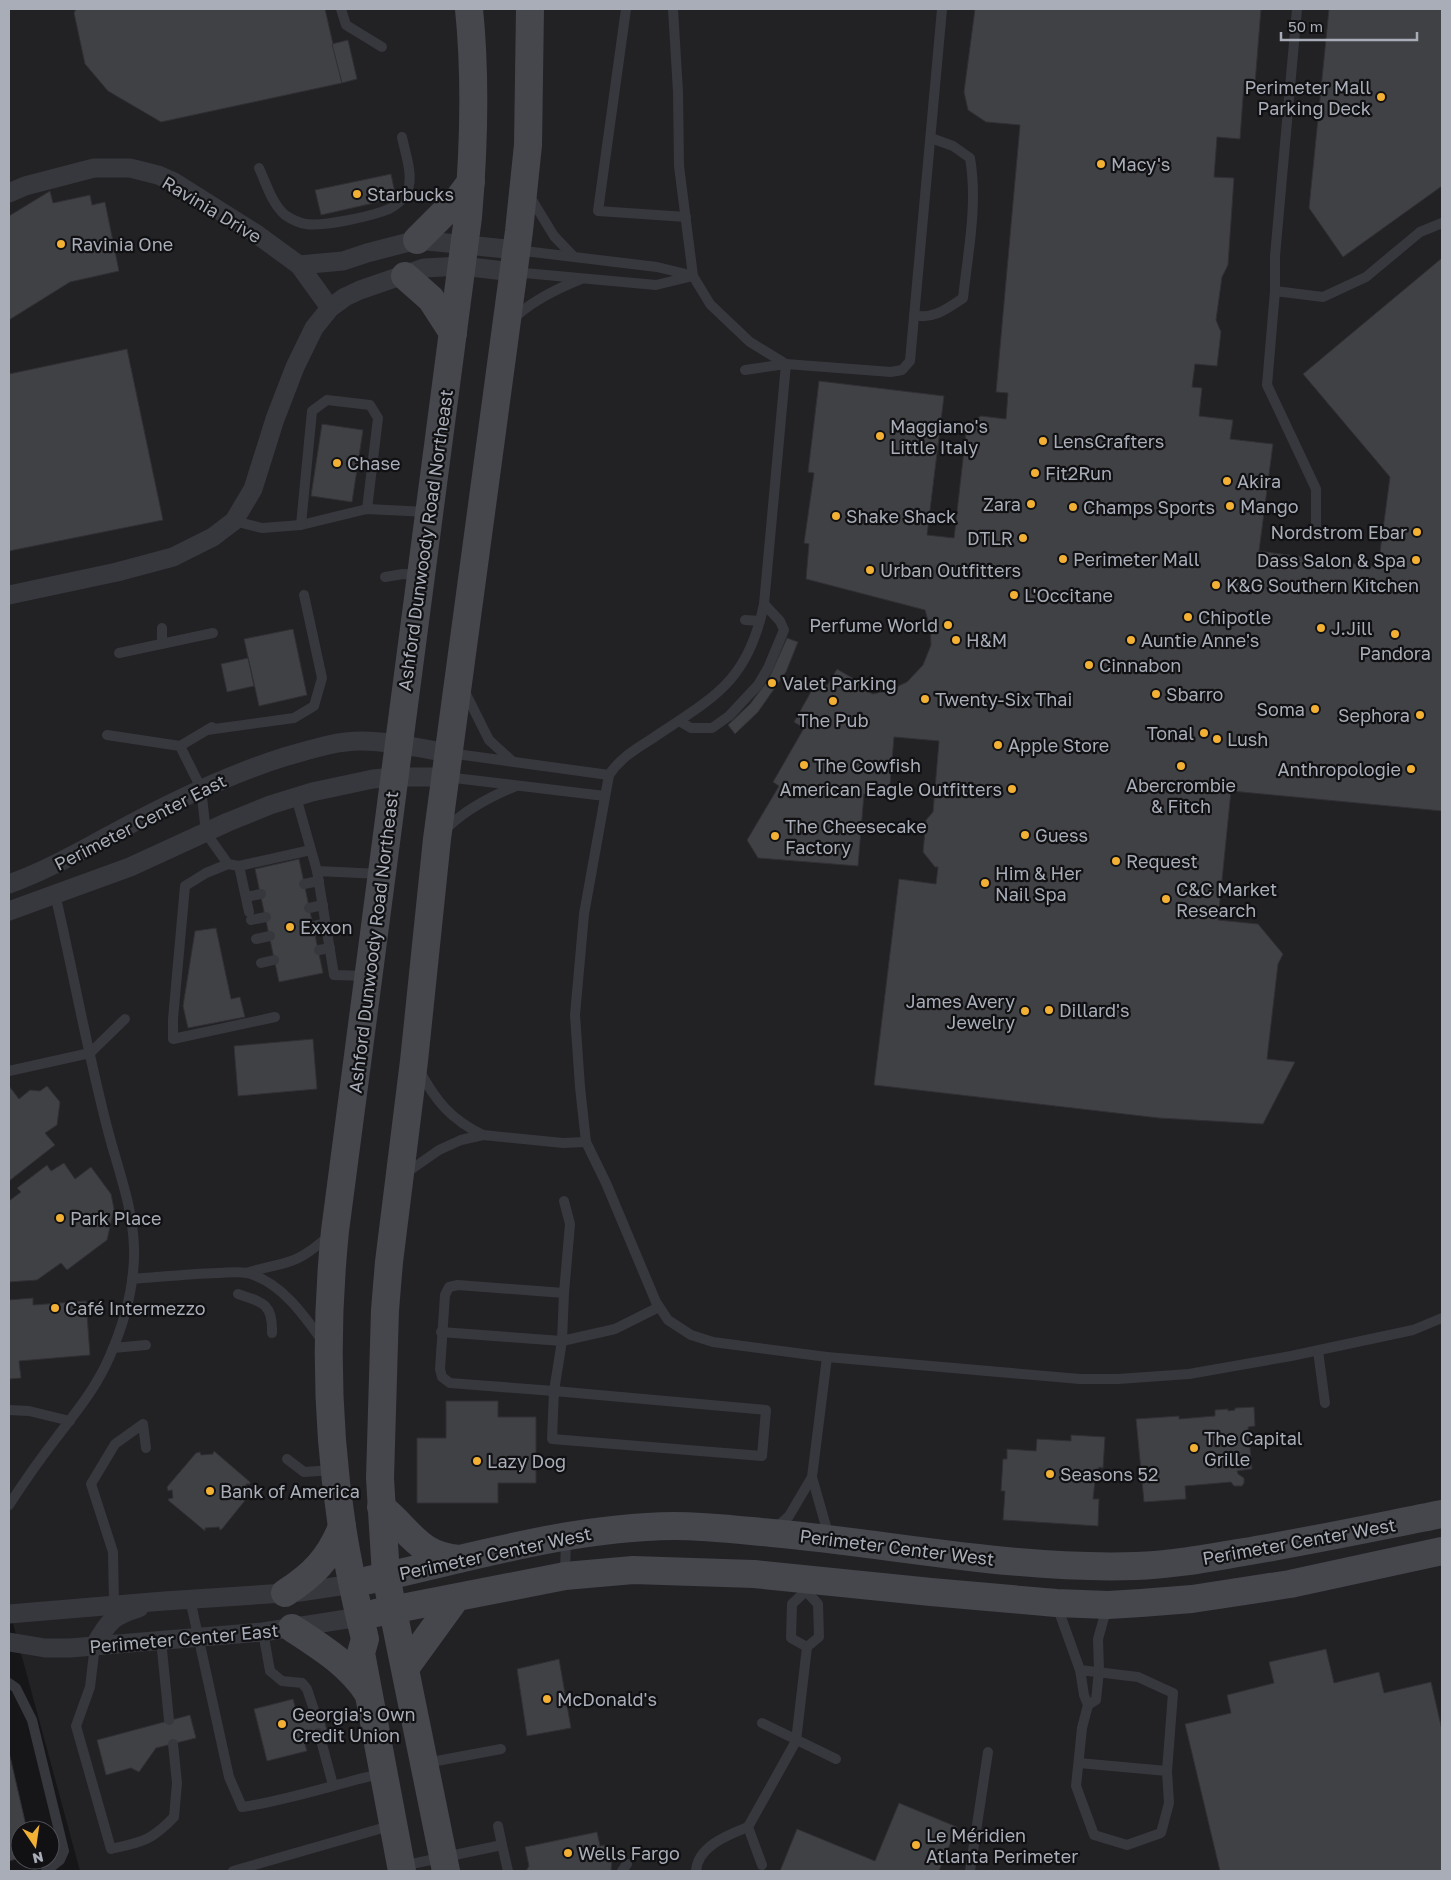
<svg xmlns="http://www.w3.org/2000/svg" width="1451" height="1880" font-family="'Golos Text',sans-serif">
	<rect width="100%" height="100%" fill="#161618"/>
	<polygon fill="#222225" points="9,9 1442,9 1442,1871 80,1871 12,1620 9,1619"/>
	<g fill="#404145" stroke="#303034">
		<polygon points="76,9 325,9 342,83 161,122 108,91 85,64 74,13"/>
		<polygon points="975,9 1261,9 1255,84 1244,83 1240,139 1217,137 1214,177 1234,178 1228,265 1222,277 1216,320 1221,332 1217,366 1195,364 1192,387 1202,388 1199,416 1233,420 1230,439 1273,444 1259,551 1378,567 1390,477 1303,374 1442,258 1442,811 1231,791 1218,920 1258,924 1283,954 1278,964 1267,1059 1295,1062 1263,1124 1159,1118 874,1085 899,879 936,884 938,867 935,867 923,852 926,820 933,812 939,741 894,737 889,797 864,794 858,866 758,858 747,840 779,786 773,782 804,728 794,722 817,681 827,686 837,669 861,683 859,687 873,694 890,690 907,682 923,665 931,645 930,627 925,610 806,579 809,544 804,543 814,473 808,472 819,381 944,396 927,535 954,538 967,424 981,416 1006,419 1008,393 996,392 1020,125 986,122 968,110 964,92"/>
		<polygon points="1329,9 1442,9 1442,186 1343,257 1309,208"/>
		<polygon points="348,40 357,79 342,83 332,44"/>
		<polygon points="391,174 396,198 321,215 315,190"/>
		<polygon points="50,191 53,203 90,195 92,205 105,202 119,271 70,282 9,320 9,216"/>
		<polygon points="127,349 163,520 9,551 9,374"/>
		<polygon points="322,424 363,430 352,502 311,496"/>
		<polygon points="293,629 307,695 259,706 244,639"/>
		<polygon points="787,638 798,642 786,672 758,712 735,734 728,725 750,704 768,680"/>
		<polygon points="248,658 254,686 227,692 221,664"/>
		<polygon points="299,859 323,973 279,982 255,869"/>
		<polygon points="216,928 231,999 240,997 245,1017 188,1028 183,1006 195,931"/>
		<polygon points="313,1039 317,1089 238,1096 234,1046"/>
		<polygon points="9,1086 19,1099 30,1090 40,1091 47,1086 60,1102 57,1125 45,1133 55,1145 9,1181"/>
		<polygon points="64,1163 75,1179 91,1167 111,1194 114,1209 107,1240 67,1270 61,1263 37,1280 9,1282 9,1201 21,1192 17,1188 47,1165 51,1171"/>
		<polygon points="33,1298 33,1305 86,1301 90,1355 19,1361 21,1378 9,1379 9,1300"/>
		<polygon points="446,1401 498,1401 498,1417 536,1417 536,1483 498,1483 498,1503 417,1503 417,1438 446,1438"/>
		<polygon points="1254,1407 1255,1426 1248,1427 1252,1469 1237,1471 1238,1474 1244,1478 1244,1483 1242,1486 1234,1486 1231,1482 1185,1486 1186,1499 1144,1502 1136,1419 1179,1416 1179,1419 1215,1416 1215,1410 1228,1409 1228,1411 1235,1410 1235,1408"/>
		<polygon points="1071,1435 1105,1437 1103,1468 1099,1467 1098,1481 1095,1481 1093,1499 1099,1499 1098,1526 1003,1520 1005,1491 1001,1491 1003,1459 1007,1459 1007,1449 1036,1451 1037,1439 1071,1441"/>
		<polygon points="214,1451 250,1482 250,1484 246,1484 247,1492 251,1491 251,1493 222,1529 220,1530 219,1527 205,1528 205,1531 169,1501 168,1499 173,1498 172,1490 168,1491 167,1487 196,1453 200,1452 201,1455 213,1454"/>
		<polygon points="1326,1649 1334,1683 1379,1672 1384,1693 1431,1682 1442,1730 1442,1871 1220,1871 1185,1724 1231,1713 1227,1695 1274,1683 1269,1662"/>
		<polygon points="559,1659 571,1728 527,1736 517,1669"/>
		<polygon points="293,1699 298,1717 322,1711 327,1731 303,1737 307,1751 267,1761 254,1709"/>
		<polygon points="190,1715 196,1738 156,1748 139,1772 131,1768 106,1775 97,1740"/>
		<polygon points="9,1752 27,1830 20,1830 20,1858 9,1861"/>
		<polygon points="899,1803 957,1827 939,1871 780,1871 797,1829 875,1861"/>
		<polygon points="597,1832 600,1846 605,1845 608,1847 612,1858 611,1871 526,1871 529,1866 525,1847"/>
	</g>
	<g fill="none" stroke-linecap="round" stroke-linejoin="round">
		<g stroke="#37383d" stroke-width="10">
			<polyline points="341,9 346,25 382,47"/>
			<polyline points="626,9 598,211 686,217"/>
			<path d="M 673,9 L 678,92 L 679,166 L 693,276 L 710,304 L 750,342 L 786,364 L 764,604 C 748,682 714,697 653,738 C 636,749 620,758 609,775 L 584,914 L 575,1015 L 580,1087 L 586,1142 L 606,1183 L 656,1302 L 668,1320 L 691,1335 L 713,1342 L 827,1357 L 1080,1379 L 1118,1379 L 1189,1374 L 1291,1356 L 1413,1330 L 1442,1318"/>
			<polyline points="1297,9 1275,256 1275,291 1323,297 1366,277 1420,232 1442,223"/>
			<path d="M 259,168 C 266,183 272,204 285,215 C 291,219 298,223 306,224 C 322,227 373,216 389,209 C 395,206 402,200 406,194 C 415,178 405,153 402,137"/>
			<polyline points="529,195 554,236 574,257"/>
			<polyline points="516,250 657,267 690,275"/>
			<polyline points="513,272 656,285 693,276"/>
			<polyline points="1275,291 1267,385 1316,489 1316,533"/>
			<path d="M 914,315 C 933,320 948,308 963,298 C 968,252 978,204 970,158 L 953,146 L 931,138"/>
			<path d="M 512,320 C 531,301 556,289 581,279"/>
			<polyline points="745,370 786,364 891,372 902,370 910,361 942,9"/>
			<polyline points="234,521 262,528 301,525 367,509 428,512"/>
			<polyline points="301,525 312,411 327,400 370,405 378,418 367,509"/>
			<polyline points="385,577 403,574 420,575"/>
			<polyline points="745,620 760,621"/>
			<polyline points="162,628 162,644"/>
			<polyline points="119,653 213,633"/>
			<polyline points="464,690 489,740 512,761"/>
			<polyline points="679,721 691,728 712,728 729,716 758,685 768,668 784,630 780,621 764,604"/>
			<polyline points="207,730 294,718 314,706 322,678 304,595"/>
			<polyline points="107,735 180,746 201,788 206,833 228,864 239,866 249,912"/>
			<polyline points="180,746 212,727"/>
			<polyline points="449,753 609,775"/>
			<polyline points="446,777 605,796"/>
			<polyline points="296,797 317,871"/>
			<path d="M 444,831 C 464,810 489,797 516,786"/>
			<polyline points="228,864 206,873 185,886 173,1019 173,1039 275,1017"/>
			<polyline points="239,866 311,850"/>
			<polyline points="304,884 319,881"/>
			<polyline points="246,897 261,894"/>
			<polyline points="309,908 323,905"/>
			<polyline points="251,920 266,917"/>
			<polyline points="313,926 326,923"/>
			<polyline points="256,939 270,936"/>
			<polyline points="319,950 330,948"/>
			<polyline points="261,963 274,960"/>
			<polyline points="368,976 334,975 317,871 381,874"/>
			<path d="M 419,1070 C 436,1101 450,1119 483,1135"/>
			<polyline points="9,1071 90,1053 125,1019"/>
			<polyline points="406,1173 439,1150 461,1140 483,1135 563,1143 586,1142"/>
			<polyline points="564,1201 570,1224 564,1293 458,1285 449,1287 445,1295 440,1369 442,1377 450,1383 554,1391 562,1341 564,1293"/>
			<path d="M 246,1273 C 261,1268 277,1266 291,1261 C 306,1256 319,1244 330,1235"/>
			<path d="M 132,1279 C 160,1277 189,1274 217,1273 C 226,1273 238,1271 247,1273 C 281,1282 304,1315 323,1342"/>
			<path d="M 238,1294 C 263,1302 273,1304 272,1333"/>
			<polyline points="441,1332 562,1341 615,1329 659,1307"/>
			<polyline points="113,1348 146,1345"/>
			<polyline points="1318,1351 1325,1403"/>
			<polyline points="827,1357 812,1477 829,1537"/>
			<polygon points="554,1391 766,1410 762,1456 552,1439"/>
			<polyline points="9,1410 29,1411 70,1421"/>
			<polyline points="287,1459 304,1472 334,1470"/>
			<path d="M 9,1505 C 24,1482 40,1459 57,1437 C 76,1412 96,1388 109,1358 C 124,1324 135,1287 134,1248 C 133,1206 117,1167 107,1127 C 87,1050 73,971 55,894"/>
			<polyline points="775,1529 789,1516 812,1477"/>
			<polyline points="565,1575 566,1537"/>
			<polyline points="806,1591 792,1604 791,1638 807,1647"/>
			<path d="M 190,1599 L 229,1777 L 242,1807 C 289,1800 336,1784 383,1773"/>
			<polyline points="114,1604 113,1552 91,1484 115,1444 143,1424 146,1448"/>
			<polyline points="1057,1606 1080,1670 1084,1695 1088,1705 1082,1728 1076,1786 1094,1835 1127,1845 1161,1833 1169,1803 1167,1771 1173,1693 1138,1677 1080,1670"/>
			<polyline points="263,1632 270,1671 282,1681 302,1683 307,1689 315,1713"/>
			<polyline points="161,1640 169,1720"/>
			<path d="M 95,1645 L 90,1687 L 76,1726 L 111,1849 C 142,1842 151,1841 174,1817 L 177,1783 L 173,1744"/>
			<polyline points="9,1683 16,1688 32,1720 64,1851 60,1860 46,1871"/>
			<polyline points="1088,1705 1096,1700 1099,1671 1098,1639 1107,1607"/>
			<polyline points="762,1723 836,1759"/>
			<polyline points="319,1733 333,1785"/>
			<polyline points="426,1763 501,1749"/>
			<polyline points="1079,1763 1167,1771"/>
			<polyline points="498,1826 502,1845"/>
			<polyline points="762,1865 748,1827 796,1741 807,1647 819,1637 818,1604 806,1591 806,1583"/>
			<polyline points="402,1866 502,1845 508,1871"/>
			<polyline points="233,1871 393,1825"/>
			<polyline points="622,1871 627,1864"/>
			<path d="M 696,1871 C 698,1846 728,1835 748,1827"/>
			<polyline points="970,1871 988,1752"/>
		</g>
		<g stroke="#37383d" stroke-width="19">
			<polyline points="9,193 25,186 94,168 130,168 158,175 174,182 255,233 299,265 330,308"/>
			<polyline points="299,265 343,261 367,253 417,240 516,250"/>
			<polyline points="9,595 117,572 173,557 213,537 234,521 253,489 275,419 295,367 314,328 330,308 345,297 360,290 424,268 462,266 513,272"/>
			<path d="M 9,884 C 46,871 80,851 114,833 C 169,803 224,776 284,757 C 309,750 335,741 361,741 C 390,741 420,748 448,753"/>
			<polyline points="9,911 130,867 228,822 270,805 312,792 373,779 393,777 445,777"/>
			<polyline points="9,1614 164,1601 300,1592 353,1584"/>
			<polyline points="9,1642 45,1648 70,1648 263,1632 360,1617"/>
			<path d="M 95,1645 C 108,1622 112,1616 139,1608"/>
		</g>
		<g stroke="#45474d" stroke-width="28">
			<polyline points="417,240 459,198 471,182"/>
			<polyline points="405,276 431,299 453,333"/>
			<path d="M 381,1507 C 410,1530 417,1555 459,1559"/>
			<path d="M 369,1580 C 470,1558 570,1527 674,1526 C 707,1526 739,1530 772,1533 C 893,1544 1014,1570 1136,1566 C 1172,1565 1208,1558 1244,1552 C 1310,1541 1376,1527 1442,1514"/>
			<path d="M 285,1593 C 313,1575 329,1559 342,1527"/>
			<polyline points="376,1613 565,1576 633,1570 754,1574 931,1592 1056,1603 1108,1605 1141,1603 1192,1599 1290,1584 1442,1551"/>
			<path d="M 292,1628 C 321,1647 349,1664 368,1693"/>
			<polyline points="406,1667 456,1598"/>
			<path d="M 402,1871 L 361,1653 L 365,1639 C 356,1602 348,1565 342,1527 C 327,1430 325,1329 335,1231 L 468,217 C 474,147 476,78 469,9"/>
			<polyline points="446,1871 386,1576 380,1478 385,1310 389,1262 414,1061 437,839 519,231 528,145 530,9"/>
		</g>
	</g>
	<g fill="#f2b134" stroke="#111113" stroke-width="2">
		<circle cx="1381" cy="97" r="5"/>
		<circle cx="1101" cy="164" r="5"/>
		<circle cx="357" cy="194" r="5"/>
		<circle cx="61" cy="244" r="5"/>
		<circle cx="880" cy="436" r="5"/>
		<circle cx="1043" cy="441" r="5"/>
		<circle cx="337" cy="463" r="5"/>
		<circle cx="1035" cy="473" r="5"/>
		<circle cx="1227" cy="481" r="5"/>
		<circle cx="1031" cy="504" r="5"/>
		<circle cx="1230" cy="506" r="5"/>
		<circle cx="1073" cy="507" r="5"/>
		<circle cx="836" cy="516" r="5"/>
		<circle cx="1417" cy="532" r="5"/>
		<circle cx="1023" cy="538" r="5"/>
		<circle cx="1063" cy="559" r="5"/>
		<circle cx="1416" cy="560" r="5"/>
		<circle cx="870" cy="570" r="5"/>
		<circle cx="1216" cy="585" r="5"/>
		<circle cx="1014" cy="595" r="5"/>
		<circle cx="1188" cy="617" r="5"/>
		<circle cx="948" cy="625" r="5"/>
		<circle cx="1321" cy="628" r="5"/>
		<circle cx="1395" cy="634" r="5"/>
		<circle cx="956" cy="640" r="5"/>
		<circle cx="1131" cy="640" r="5"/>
		<circle cx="1089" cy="665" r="5"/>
		<circle cx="772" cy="683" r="5"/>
		<circle cx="1156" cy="694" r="5"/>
		<circle cx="925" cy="699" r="5"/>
		<circle cx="833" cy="701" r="5"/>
		<circle cx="1315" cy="709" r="5"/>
		<circle cx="1420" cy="715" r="5"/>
		<circle cx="1204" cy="733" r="5"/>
		<circle cx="1217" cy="739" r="5"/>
		<circle cx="998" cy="745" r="5"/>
		<circle cx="804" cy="765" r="5"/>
		<circle cx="1181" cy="766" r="5"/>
		<circle cx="1411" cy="769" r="5"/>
		<circle cx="1012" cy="789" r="5"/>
		<circle cx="1025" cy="835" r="5"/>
		<circle cx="775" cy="836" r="5"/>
		<circle cx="1116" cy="861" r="5"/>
		<circle cx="985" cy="883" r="5"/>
		<circle cx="1166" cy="899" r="5"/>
		<circle cx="290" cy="927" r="5"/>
		<circle cx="1049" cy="1010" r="5"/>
		<circle cx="1025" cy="1011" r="5"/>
		<circle cx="60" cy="1218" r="5"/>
		<circle cx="55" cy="1308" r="5"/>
		<circle cx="1194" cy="1448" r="5"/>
		<circle cx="477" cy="1461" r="5"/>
		<circle cx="1050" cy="1474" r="5"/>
		<circle cx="210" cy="1491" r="5"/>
		<circle cx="547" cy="1699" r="5"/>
		<circle cx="282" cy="1724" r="5"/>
		<circle cx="916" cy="1845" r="5"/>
		<circle cx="568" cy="1853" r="5"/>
	</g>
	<g text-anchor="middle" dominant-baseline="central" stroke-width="4.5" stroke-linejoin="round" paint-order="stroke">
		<g font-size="18" fill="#a8adb8" stroke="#111113" text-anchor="start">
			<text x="1371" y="87" text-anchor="end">Perimeter Mall<tspan x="1371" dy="21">Parking Deck</tspan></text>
			<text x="1111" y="164">Macy's</text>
			<text x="367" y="194">Starbucks</text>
			<text x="71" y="244">Ravinia One</text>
			<text x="890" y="426">Maggiano's<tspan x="890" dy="21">Little Italy</tspan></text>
			<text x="1053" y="441">LensCrafters</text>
			<text x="347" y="463">Chase</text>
			<text x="1045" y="473">Fit2Run</text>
			<text x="1237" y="481">Akira</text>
			<text x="1021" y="504" text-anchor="end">Zara</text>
			<text x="1240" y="506">Mango</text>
			<text x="1083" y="507">Champs Sports</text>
			<text x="846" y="516">Shake Shack</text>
			<text x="1407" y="532" text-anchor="end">Nordstrom Ebar</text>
			<text x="1013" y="538" text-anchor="end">DTLR</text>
			<text x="1073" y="559">Perimeter Mall</text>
			<text x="1406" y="560" text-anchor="end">Dass Salon &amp; Spa</text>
			<text x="880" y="570">Urban Outfitters</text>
			<text x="1226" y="585">K&amp;G Southern Kitchen</text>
			<text x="1024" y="595">L'Occitane</text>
			<text x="1198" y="617">Chipotle</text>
			<text x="938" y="625" text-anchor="end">Perfume World</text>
			<text x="1331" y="628">J.Jill</text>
			<text x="966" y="640">H&amp;M</text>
			<text x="1141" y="640">Auntie Anne's</text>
			<text x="1395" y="653" text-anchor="middle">Pandora</text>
			<text x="1099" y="665">Cinnabon</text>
			<text x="782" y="683">Valet Parking</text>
			<text x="1166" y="694">Sbarro</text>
			<text x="935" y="699">Twenty-Six Thai</text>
			<text x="1305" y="709" text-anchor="end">Soma</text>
			<text x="1410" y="715" text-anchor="end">Sephora</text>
			<text x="833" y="720" text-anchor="middle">The Pub</text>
			<text x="1194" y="733" text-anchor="end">Tonal</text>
			<text x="1227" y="739">Lush</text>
			<text x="1008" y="745">Apple Store</text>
			<text x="814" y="765">The Cowfish</text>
			<text x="1401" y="769" text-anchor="end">Anthropologie</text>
			<text x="1181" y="785" text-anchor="middle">Abercrombie<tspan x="1181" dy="21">&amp; Fitch</tspan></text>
			<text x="1002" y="789" text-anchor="end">American Eagle Outfitters</text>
			<text x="785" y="826">The Cheesecake<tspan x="785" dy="21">Factory</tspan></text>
			<text x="1035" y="835">Guess</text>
			<text x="1126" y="861">Request</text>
			<text x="995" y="873">Him &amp; Her<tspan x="995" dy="21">Nail Spa</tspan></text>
			<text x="1176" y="889">C&amp;C Market<tspan x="1176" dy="21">Research</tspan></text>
			<text x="300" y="927">Exxon</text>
			<text x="1015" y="1001" text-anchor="end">James Avery<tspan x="1015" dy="21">Jewelry</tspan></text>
			<text x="1059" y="1010">Dillard's</text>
			<text x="70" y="1218">Park Place</text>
			<text x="65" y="1308">Café Intermezzo</text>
			<text x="1204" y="1438">The Capital<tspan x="1204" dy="21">Grille</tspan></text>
			<text x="487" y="1461">Lazy Dog</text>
			<text x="1060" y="1474">Seasons 52</text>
			<text x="220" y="1491">Bank of America</text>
			<text x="557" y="1699">McDonald's</text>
			<text x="292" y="1714">Georgia's Own<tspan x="292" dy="21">Credit Union</tspan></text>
			<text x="926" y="1835">Le Méridien<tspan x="926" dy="21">Atlanta Perimeter</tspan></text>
			<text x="578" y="1853">Wells Fargo</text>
		</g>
		<g font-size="18" fill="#a8adb8" stroke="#111113">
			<text transform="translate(212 209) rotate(31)">Ravinia Drive</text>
			<text transform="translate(425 540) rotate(-82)">Ashford Dunwoody Road Northeast</text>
			<text transform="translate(140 822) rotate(-27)">Perimeter Center East</text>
			<text transform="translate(373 942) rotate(-83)">Ashford Dunwoody Road Northeast</text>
			<text transform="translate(1299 1541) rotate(-10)">Perimeter Center West</text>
			<text transform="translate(897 1547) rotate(7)">Perimeter Center West</text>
			<text transform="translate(495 1553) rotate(-12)">Perimeter Center West</text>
			<text transform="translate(184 1638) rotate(-5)">Perimeter Center East</text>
		</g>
	</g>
	<rect width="1451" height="1880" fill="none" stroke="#a8adb8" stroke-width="20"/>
	<g transform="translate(35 1845) rotate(167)"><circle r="24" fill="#111113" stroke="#4d4f55"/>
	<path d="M0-4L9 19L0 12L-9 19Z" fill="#f2b134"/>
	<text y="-8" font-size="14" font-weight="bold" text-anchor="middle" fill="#a8adb8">N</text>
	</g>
	<path d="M1281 32v8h136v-8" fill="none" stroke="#a8adb8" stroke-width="2.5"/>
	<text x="1288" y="32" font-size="15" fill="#a8adb8" stroke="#111113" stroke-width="4" paint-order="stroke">50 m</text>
</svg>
